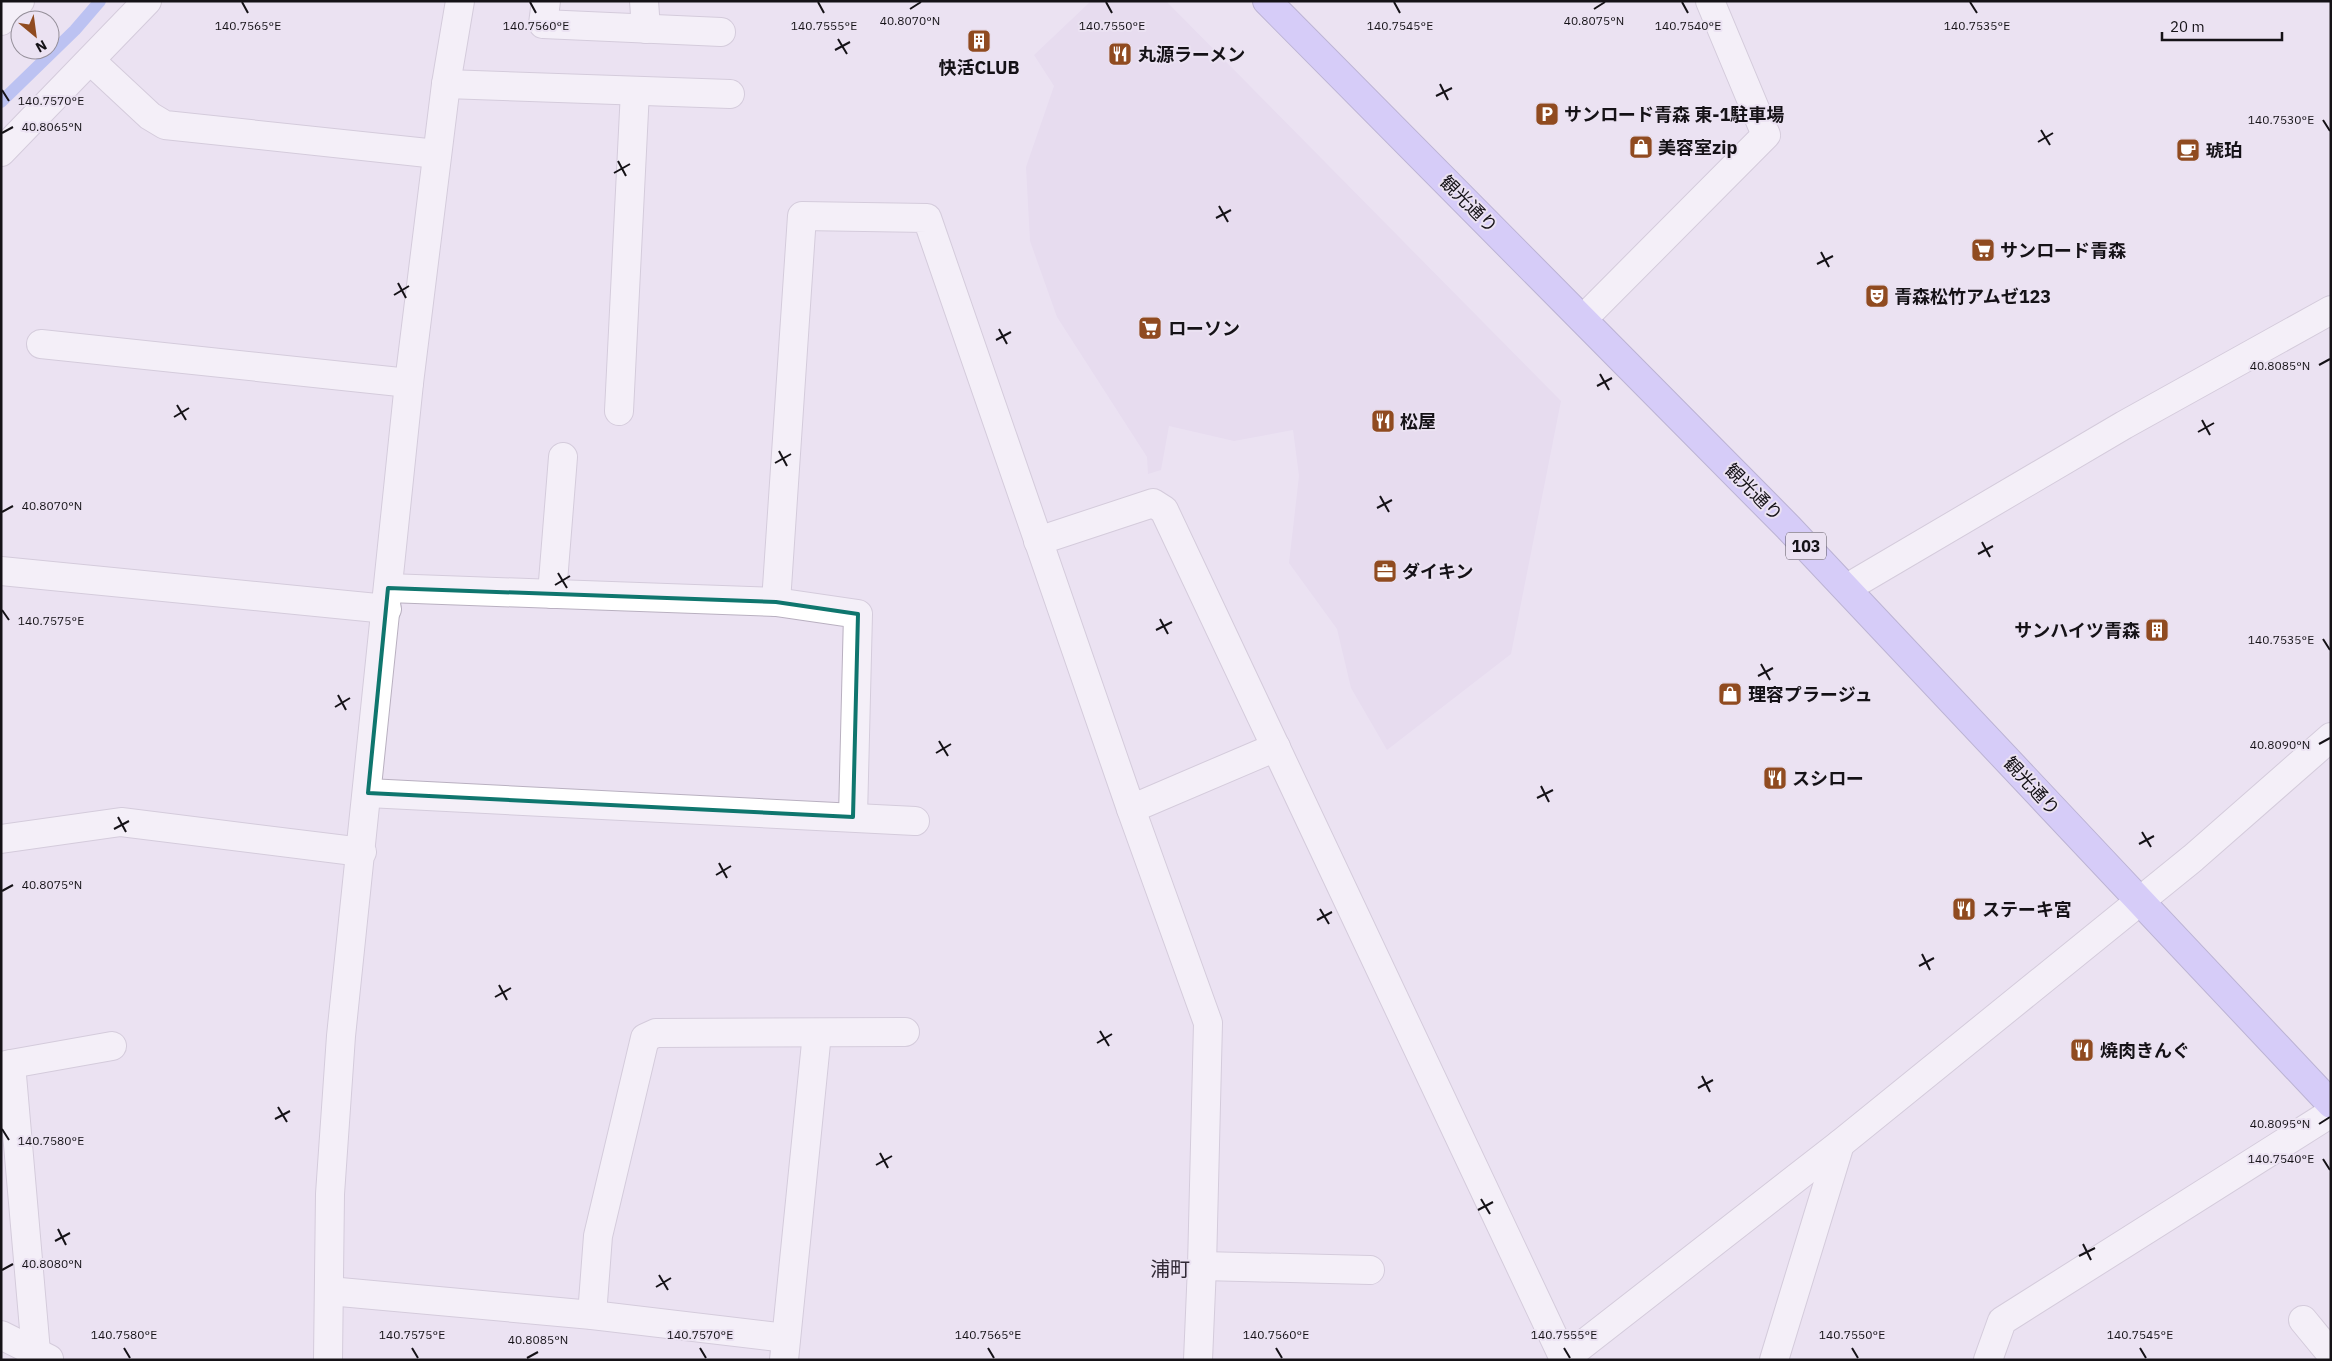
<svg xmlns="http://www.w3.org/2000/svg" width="2332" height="1361" font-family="'IBM Plex Sans','Noto Sans JP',sans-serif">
	<rect width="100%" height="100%" fill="#ebe2f2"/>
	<polygon fill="#e2d5ec" points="1091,1 1166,1 1561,401 1511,654 1387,750 1351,688 1337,629 1289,563 1299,476 1293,430 1234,441 1169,426 1161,470 1148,474 1147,457 1057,317 1030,241 1026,167 1054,86 1034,55"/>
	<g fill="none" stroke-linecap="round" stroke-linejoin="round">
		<polyline stroke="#839cf1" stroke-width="12" points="1,102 75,30 100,1"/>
		<g stroke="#b9b0c0" stroke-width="30">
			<g id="minor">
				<polyline points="546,1 543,24 721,32"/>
				<polyline points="644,1 646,29"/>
				<polyline points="1,21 20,1"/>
				<polyline points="91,61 150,116 165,125 437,154"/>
				<polyline points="446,84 730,94"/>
				<polyline points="1,152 147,1"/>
				<polyline points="1583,319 1766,135 1710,1"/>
				<polyline points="41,344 409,383"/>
				<polyline points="619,411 635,91"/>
				<polyline points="1038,541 1153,503 1164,510 1564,1359"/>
				<polyline points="1,571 387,609"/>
				<polyline points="388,588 776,602 802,216 927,218 1131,809 1276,747"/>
				<polyline points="1847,588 2124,425 2331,310"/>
				<polyline points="552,594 563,457"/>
				<polyline points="776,602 858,614 853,817"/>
				<polyline points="368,793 915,821"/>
				<polyline points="1131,809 1208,1023 1202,1266 1198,1360"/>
				<polyline points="1,839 121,822 362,852"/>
				<polyline points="11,1064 112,1046"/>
				<polyline points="1,1066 11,1064 36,1352"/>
				<polyline points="1202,1266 1370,1270"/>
				<polyline points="329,1291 592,1315 786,1338"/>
				<polyline points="592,1315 598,1236 645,1038 656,1033 905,1032"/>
				<polyline points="2303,1320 2331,1354"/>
				<polyline points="1,1335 49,1359"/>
				<polyline points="328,1360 330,1194 341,1036 409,383 446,84 460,1"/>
				<polyline points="784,1360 817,1033"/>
				<polyline points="1563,1360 1840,1144 2193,858 2331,737"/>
				<polyline points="1774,1360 1840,1144"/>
				<polyline points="1988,1360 2002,1321 2331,1113"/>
			</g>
		</g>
		<g stroke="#827aae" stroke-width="30">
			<polyline id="highway" points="1267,1 1788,527 2331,1104"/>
		</g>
		<use href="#minor" stroke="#fff" stroke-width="28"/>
		<use href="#highway" stroke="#bdb2ff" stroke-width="28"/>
	</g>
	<path d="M0 0H2332V1361H0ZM 388,588 L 776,602 L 858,614 L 853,817 L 368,793 Z" fill="#ebe2f2" fill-opacity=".55" fill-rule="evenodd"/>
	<path fill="none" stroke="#0f766e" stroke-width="4" stroke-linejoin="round" d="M 388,588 L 776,602 L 858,614 L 853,817 L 368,793 Z"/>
	<path fill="none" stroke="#151217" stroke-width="2" d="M 242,2 L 248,13M 530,2 L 536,13M 818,2 L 824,13M 1106,2 L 1112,13M 1394,2 L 1400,13M 1682,2 L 1688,13M 1970,2 L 1977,13M 910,9 L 921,2M 1594,9 L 1605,2M 838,39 L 847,54M 835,50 L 850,42M 1440,84 L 1448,100M 2,90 L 9,101M 1436,96 L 1452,88M 2323,120 L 2330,131M 2041,130 L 2050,145M 2,133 L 13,127M 2038,142 L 2053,133M 618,161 L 626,176M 614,173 L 630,164M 1219,206 L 1228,222M 1216,218 L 1231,210M 1821,252 L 1829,267M 1817,264 L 1833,256M 398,283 L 406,298M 394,295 L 409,286M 999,329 L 1007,344M 996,340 L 1011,332M 2319,365 L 2330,359M 1600,374 L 1609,390M 1597,386 L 1612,378M 177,405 L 186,420M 174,417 L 189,408M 2202,420 L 2210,435M 2198,432 L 2214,423M 779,451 L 787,466M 775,463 L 791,454M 1380,496 L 1389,512M 1377,508 L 1392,500M 2,512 L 13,506M 1982,542 L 1990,557M 1978,554 L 1993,546M 558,573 L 567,588M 555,585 L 570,576M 2,610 L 9,620M 1160,619 L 1168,634M 1156,630 L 1172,622M 2323,639 L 2330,650M 1761,664 L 1770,680M 1758,676 L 1773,668M 338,695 L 346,710M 335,707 L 350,698M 939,741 L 948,756M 2319,744 L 2330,738M 936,753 L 951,744M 1541,786 L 1549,802M 1537,798 L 1553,790M 118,817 L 126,832M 114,829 L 129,821M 2142,832 L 2151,847M 2139,844 L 2154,836M 719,863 L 727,878M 716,875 L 731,866M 2,891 L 13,885M 1320,909 L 1329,924M 1317,920 L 1332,912M 1922,954 L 1930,970M 1919,966 L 1934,958M 499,985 L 507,1000M 495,997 L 511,988M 1100,1031 L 1109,1046M 1097,1043 L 1112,1034M 1702,1076 L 1710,1092M 1698,1088 L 1713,1080M 278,1107 L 287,1122M 275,1119 L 290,1111M 2319,1124 L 2330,1117M 2,1129 L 9,1140M 880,1153 L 888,1168M 2323,1159 L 2330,1170M 876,1165 L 892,1156M 1481,1199 L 1490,1214M 1478,1210 L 1493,1202M 58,1229 L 66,1245M 55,1241 L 70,1233M 2083,1244 L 2091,1260M 2079,1256 L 2095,1248M 2,1270 L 13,1264M 659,1275 L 668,1290M 656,1287 L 671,1278M 124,1348 L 130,1358M 412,1348 L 418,1358M 700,1348 L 706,1358M 988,1348 L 994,1358M 1276,1348 L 1282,1358M 1564,1348 L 1570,1358M 1852,1348 L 1858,1358M 2140,1348 L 2146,1358M 527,1358 L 538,1352"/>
	<defs>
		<g id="building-square" transform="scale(1.25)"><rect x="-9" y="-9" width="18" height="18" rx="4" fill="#904b20" stroke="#ebe2f2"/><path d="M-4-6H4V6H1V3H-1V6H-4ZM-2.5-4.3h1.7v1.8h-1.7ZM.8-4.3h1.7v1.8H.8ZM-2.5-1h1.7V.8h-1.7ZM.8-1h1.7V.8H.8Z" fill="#fff"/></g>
		<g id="restaurant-square" transform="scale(1.25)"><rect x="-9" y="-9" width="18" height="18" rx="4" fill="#904b20" stroke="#ebe2f2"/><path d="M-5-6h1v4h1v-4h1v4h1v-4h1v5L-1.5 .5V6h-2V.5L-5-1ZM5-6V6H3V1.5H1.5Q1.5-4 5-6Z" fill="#fff"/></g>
		<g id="parking-square" transform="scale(1.25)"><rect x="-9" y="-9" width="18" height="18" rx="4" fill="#904b20" stroke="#ebe2f2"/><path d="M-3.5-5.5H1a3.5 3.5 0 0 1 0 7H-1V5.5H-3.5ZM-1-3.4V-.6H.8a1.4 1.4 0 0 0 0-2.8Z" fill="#fff"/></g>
		<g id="shop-square" transform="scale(1.25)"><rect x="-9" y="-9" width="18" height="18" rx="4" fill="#904b20" stroke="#ebe2f2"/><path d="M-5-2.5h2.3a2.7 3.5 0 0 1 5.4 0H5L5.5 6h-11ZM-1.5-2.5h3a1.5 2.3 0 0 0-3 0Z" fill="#fff"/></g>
		<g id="cafe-square" transform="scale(1.25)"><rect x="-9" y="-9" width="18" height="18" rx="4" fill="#904b20" stroke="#ebe2f2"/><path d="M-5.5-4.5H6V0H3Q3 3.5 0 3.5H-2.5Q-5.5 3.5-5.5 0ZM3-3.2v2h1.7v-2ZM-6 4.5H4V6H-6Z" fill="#fff"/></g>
		<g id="supermarket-square" transform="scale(1.25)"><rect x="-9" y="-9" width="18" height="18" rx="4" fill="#904b20" stroke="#ebe2f2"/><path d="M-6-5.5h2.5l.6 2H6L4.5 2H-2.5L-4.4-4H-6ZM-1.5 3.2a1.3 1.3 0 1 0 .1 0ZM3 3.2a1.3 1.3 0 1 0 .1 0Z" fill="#fff"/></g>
		<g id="theatre-square" transform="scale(1.25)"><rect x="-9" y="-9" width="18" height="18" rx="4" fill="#904b20" stroke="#ebe2f2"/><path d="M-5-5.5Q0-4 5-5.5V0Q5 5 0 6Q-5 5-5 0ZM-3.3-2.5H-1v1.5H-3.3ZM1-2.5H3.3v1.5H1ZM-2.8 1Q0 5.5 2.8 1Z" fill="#fff"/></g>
		<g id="office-square" transform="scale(1.25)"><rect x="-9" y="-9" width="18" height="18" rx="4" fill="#904b20" stroke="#ebe2f2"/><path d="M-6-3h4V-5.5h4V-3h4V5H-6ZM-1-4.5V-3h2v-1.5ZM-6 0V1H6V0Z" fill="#fff"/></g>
	</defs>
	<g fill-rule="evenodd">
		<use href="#building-square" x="979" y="41"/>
		<use href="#restaurant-square" x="1120" y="54"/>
		<use href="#parking-square" x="1547" y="114"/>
		<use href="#shop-square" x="1641" y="147"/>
		<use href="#cafe-square" x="2188" y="150"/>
		<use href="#supermarket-square" x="1983" y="250"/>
		<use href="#theatre-square" x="1877" y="296"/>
		<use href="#supermarket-square" x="1150" y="328"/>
		<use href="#restaurant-square" x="1383" y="421"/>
		<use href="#office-square" x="1385" y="571"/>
		<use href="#building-square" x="2157" y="630"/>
		<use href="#shop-square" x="1730" y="694"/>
		<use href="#restaurant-square" x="1775" y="778"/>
		<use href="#restaurant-square" x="1964" y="909"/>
		<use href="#restaurant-square" x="2082" y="1050"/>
	</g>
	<g text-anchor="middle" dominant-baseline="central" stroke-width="4" stroke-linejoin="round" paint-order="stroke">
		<rect fill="#ebe2f2" stroke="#555059" stroke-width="1" x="1786" y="532.5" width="40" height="27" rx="4"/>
		<g font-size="16" font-weight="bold" fill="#151217">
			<text x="1806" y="546">103</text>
		</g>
		<g font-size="18" font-weight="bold" fill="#151217" stroke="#ebe2f2" text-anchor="start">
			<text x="1138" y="54">丸源ラーメン</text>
			<text x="979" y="67" text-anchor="middle">快活CLUB</text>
			<text x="1564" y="114">サンロード青森 東-1駐車場</text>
			<text x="1658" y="147">美容室zip</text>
			<text x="2206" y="150">琥珀</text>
			<text x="2000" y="250">サンロード青森</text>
			<text x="1894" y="296">青森松竹アムゼ123</text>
			<text x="1168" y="328">ローソン</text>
			<text x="1400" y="421">松屋</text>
			<text x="1402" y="571">ダイキン</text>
			<text x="2140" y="630" text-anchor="end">サンハイツ青森</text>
			<text x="1748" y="694">理容プラージュ</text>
			<text x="1792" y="778">スシロー</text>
			<text x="1982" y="909">ステーキ宮</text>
			<text x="2100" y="1050">焼肉きんぐ</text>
		</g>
		<g font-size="18" fill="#151217" stroke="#ebe2f2">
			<text transform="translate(1469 204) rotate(45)">観光通り</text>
			<text transform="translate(1754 492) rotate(45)">観光通り</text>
			<text transform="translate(2032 786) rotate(47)">観光通り</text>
		</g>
		<g font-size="20" fill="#312a36" stroke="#ebe2f2">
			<text x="1170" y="1268">浦町</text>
		</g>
	</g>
	<g font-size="12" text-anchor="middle" fill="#151217" stroke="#ebe2f2" stroke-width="4" stroke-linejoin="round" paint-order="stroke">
		<text x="910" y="25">40.8070°N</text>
		<text x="1594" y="25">40.8075°N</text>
		<text x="248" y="30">140.7565°E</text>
		<text x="536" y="30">140.7560°E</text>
		<text x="824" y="30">140.7555°E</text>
		<text x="1112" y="30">140.7550°E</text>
		<text x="1400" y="30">140.7545°E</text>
		<text x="1688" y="30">140.7540°E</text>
		<text x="1977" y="30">140.7535°E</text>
		<text x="51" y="105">140.7570°E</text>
		<text x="2281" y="124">140.7530°E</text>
		<text x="52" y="131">40.8065°N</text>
		<text x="2280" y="370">40.8085°N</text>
		<text x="52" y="510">40.8070°N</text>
		<text x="51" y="625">140.7575°E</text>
		<text x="2281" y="644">140.7535°E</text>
		<text x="2280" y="749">40.8090°N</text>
		<text x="52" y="889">40.8075°N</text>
		<text x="2280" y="1128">40.8095°N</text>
		<text x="51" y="1145">140.7580°E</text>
		<text x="2281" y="1163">140.7540°E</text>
		<text x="52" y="1268">40.8080°N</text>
		<text x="124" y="1339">140.7580°E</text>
		<text x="412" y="1339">140.7575°E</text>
		<text x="700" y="1339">140.7570°E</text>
		<text x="988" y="1339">140.7565°E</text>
		<text x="1276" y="1339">140.7560°E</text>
		<text x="1564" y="1339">140.7555°E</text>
		<text x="1852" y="1339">140.7550°E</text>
		<text x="2140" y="1339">140.7545°E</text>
		<text x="538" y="1344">40.8085°N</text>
	</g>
	<rect width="2332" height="1361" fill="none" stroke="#151217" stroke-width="5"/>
	<g transform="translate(35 35) rotate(151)"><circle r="24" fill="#ebe2f2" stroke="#958f9a"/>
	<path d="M0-4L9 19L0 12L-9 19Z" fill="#904b20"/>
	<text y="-8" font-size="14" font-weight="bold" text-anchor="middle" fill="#151217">N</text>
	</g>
	<path d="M2162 32v8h120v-8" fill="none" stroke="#151217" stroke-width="2.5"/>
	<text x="2170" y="32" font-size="15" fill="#151217" stroke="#ebe2f2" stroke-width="4" paint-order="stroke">20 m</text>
</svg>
